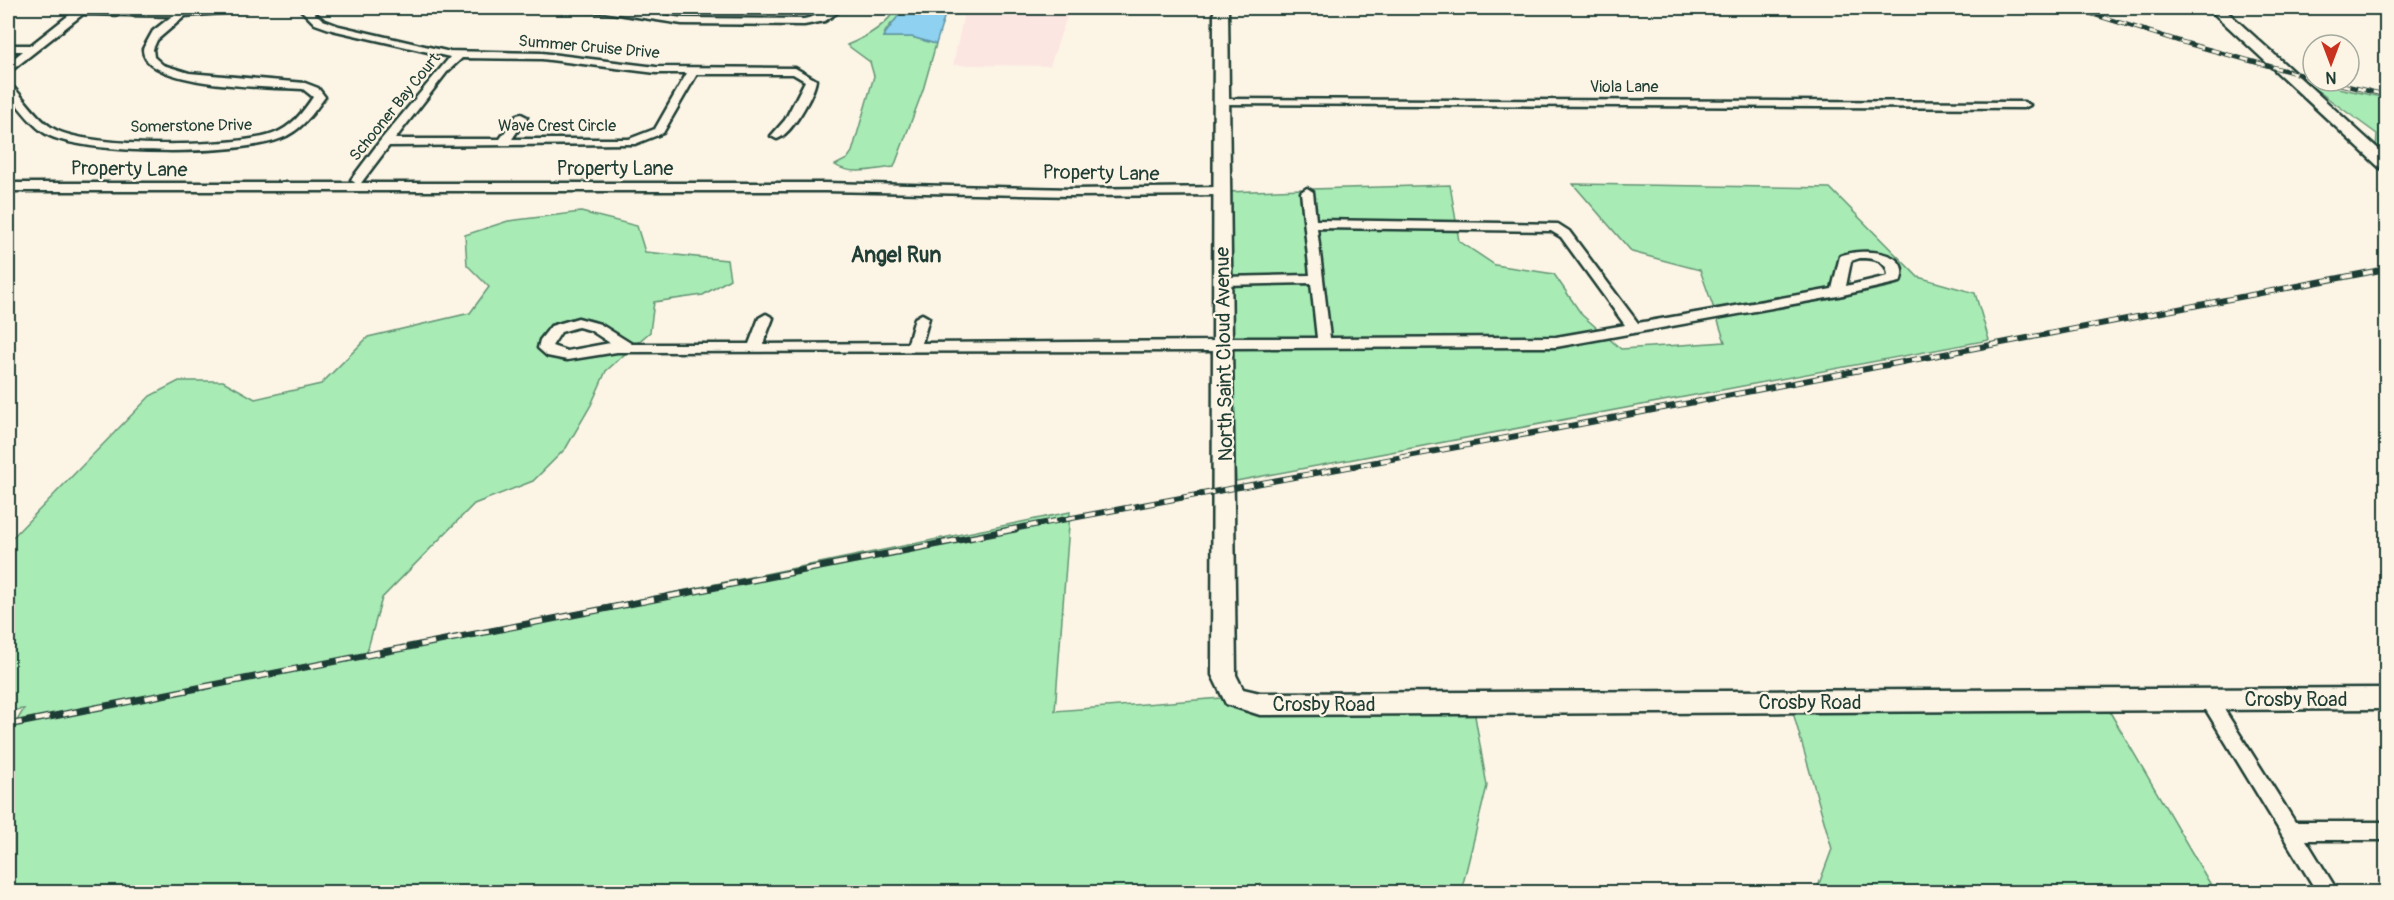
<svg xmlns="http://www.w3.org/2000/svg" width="2394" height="900" font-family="Pangolin,sans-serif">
	<rect width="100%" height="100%" fill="#fcf5e5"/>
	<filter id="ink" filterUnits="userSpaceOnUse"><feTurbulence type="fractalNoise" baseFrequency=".0167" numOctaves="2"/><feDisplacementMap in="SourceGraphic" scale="12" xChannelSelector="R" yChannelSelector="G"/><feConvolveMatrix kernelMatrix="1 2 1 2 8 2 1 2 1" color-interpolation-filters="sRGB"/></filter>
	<g filter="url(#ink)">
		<polygon fill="#fce6e2" points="965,8 1070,8 1050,66 953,65"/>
		<g fill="#a8ebb5" stroke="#649474" stroke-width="1.5">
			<path d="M 897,8 L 917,8 C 904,11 887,24 883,37 L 912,37 L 936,44 L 923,90 L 894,167 C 876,169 851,176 835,165 L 847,159 L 852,152 L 874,76 L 870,62 L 847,45 C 867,37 885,26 897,8 Z"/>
			<polygon points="2304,81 2386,98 2386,159 2376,149 2377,134"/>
			<path d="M 1573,184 L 1830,188 L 1918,277 L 1975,293 L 1989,340 L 1236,481 L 1230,347 L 1607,337 L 1621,349 L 1725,342 L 1717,318 L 1842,297 L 1893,286 L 1901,281 C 1906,253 1857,242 1839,258 L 1832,288 L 1714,309 L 1700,270 L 1632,252 Z"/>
			<polygon points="1450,185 1456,221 1316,221 1312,189"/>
			<polygon points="1302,189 1311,276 1229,277 1228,192"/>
			<path d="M 581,212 L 637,226 L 645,252 L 727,260 L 730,279 L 703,295 L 654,302 L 650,332 L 636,344 C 600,339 607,303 554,326 L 539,348 L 546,356 C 574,364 599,349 626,353 L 606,371 L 591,405 L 566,448 L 533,481 L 474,504 L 382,598 L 366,655 L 1070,512 L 1055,711 L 1222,698 L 1226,698 L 1232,707 L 1474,710 L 1487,786 L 1461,892 L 8,892 L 8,735 L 24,709 L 8,711 L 8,542 L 150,396 L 179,381 L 223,381 L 255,399 L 321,384 L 368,337 L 470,313 L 489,287 L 467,265 L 465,235 L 508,221 Z"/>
			<polygon points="1317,228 1457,229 1459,241 1495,265 1554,274 1582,315 1598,329 1554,337 1330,338"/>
			<polygon points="1312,283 1318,338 1230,339 1229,285"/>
			<polygon points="2107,707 2215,892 1816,892 1832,849 1792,709"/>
		</g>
		<polygon fill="#8ed1f0" stroke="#6296a5" stroke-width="1.5" points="917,8 947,8 936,44 912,37 883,37 901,12"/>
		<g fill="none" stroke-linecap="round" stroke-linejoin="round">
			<g stroke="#1f3d34" stroke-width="5">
				<g id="street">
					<path d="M 78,8 L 182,10 L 251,8 L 246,11 L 185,16 L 157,40 L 153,49 L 154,57 L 163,65 L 189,73 L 305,83 L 318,88 L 325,97 C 313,113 302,130 282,138 C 240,156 91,155 50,136 C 33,128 20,107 8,94 L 8,85 L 12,86 C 26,100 39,122 58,131 C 94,148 235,148 273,134 C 291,128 303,112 313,97 L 303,89 C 274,87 142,88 143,49 L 153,31 L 172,16 L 83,14 L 12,70 L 8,71 L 8,63 L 23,51 L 8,51 L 8,45 L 31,45 Z"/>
					<path d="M 299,8 L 309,8 L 323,20 L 339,26 L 446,51 L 542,53 L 656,67 L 795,68 L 816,80 C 814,95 791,135 777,139 L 771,136 L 785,120 L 805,81 L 793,74 L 697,74 L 663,133 L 635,144 L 389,146 L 361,183 L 357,184 L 351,180 L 353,177 L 380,141 L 450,57 L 332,30 L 315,24 ZM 462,58 L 542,59 L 656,73 L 687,73 L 655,129 L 629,139 L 512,139 L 527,117 L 521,114 L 517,115 L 500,139 L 395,139 L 447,72 Z"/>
					<path d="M 508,8 L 615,8 L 682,18 L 804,19 C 819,16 830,7 844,8 L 825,21 L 804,25 L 682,24 L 605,12 L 513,11 Z"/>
					<polygon points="1223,99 2024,102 2030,105 2024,108 1219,104 1217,102"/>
					<polygon points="8,183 825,183 1073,189 1222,187 1228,191 1222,195 1073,196 825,191 8,191"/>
					<path d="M 1307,188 L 1313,192 L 1316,220 L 1558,224 L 1569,231 L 1638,323 L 1832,289 L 1840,256 C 1859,248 1914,249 1900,282 L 1838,296 L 1556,347 L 1230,348 L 1224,351 L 617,352 L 567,360 L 547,356 L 538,348 L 540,340 L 551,326 L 578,318 L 600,324 L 632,344 L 749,344 L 759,318 L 766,314 L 773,318 L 763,344 L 908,343 L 915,318 L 922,314 L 929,318 L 922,343 L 1218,341 L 1224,338 L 1317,338 L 1311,283 L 1223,285 L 1216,281 L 1223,277 L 1310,275 L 1301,192 ZM 1317,228 L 1551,231 L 1561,237 L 1625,325 L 1556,337 L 1330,338 ZM 1860,258 C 1873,258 1888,260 1888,276 L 1846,286 L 1851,261 ZM 578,327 L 590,330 L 610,343 L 567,351 L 552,346 L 561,332 Z"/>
					<polygon points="2209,692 2215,695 2295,822 2386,822 2386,840 2306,840 2338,892 2317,892 2203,705 2200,700 2203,695"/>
				</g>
			</g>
			<g stroke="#1f3d34" stroke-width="5">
				<g id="secondary">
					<polygon points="1214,8 1228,8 1236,675 1243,689 1260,693 2386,688 2386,709 1260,715 1226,704 1212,675"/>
					<polygon points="2208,8 2223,8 2386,156 2386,169 2380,168"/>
				</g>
			</g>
			<use href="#street" fill="#fcf5e5" fill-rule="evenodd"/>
			<use href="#secondary" fill="#fcf5e5" fill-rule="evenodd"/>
			<g stroke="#1f3d34" stroke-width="4.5">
				<g id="rail-far2">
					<polyline points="2073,8 2182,42 2313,78"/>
					<polyline points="2326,81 2386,95"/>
				</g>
			</g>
			<g stroke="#1f3d34" stroke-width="6">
				<polyline id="rail-far1" points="1007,530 1549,430 2386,269"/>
			</g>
			<g stroke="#1f3d34" stroke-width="7">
				<polyline id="rail" points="8,725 1015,529"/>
			</g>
			<use href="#rail-far2" stroke="#fcf5e5" stroke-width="3" stroke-dasharray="8" stroke-linecap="butt"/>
			<use href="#rail-far1" stroke="#fcf5e5" stroke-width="4" stroke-dasharray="10" stroke-linecap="butt"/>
			<use href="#rail" stroke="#fcf5e5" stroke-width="4.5" stroke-dasharray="14" stroke-linecap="butt"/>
		</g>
	</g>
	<g text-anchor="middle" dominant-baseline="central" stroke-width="4.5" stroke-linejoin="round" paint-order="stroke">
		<g font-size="16" fill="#1f3d34" stroke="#fcf5e5">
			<text transform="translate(589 47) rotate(5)">Summer Cruise Drive</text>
			<text x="1624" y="87">Viola Lane</text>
			<text transform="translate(395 107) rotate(-51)">Schooner Bay Court</text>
			<text transform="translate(191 126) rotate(-1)">Somerstone Drive</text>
			<text x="557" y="126">Wave Crest Circle</text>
		</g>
		<g font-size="20" fill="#1f3d34" stroke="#fcf5e5">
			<text x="615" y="168">Property Lane</text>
			<text transform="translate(129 169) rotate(1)">Property Lane</text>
			<text transform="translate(1101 173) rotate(1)">Property Lane</text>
			<text transform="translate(1224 354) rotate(-91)">North Saint Cloud Avenue</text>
			<text x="2296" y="699">Crosby Road</text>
			<text x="1810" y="702">Crosby Road</text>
			<text x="1324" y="704">Crosby Road</text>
		</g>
		<g font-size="21" font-weight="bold" fill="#1f3d34" stroke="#fcf5e5">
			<text x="896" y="255">Angel Run</text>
		</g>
	</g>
	<rect width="2394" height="900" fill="none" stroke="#fcf5e5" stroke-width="30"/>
	<rect x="15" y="15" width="2364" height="870" fill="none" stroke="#1f3d34" stroke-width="2" filter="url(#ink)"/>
	<g transform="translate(2331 63) rotate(180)"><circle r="28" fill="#fcf5e5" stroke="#a4ab9e" stroke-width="1.5"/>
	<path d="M0-4.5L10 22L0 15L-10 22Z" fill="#c8321e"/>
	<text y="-9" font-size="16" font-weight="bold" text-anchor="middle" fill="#1f3d34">N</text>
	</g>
</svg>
